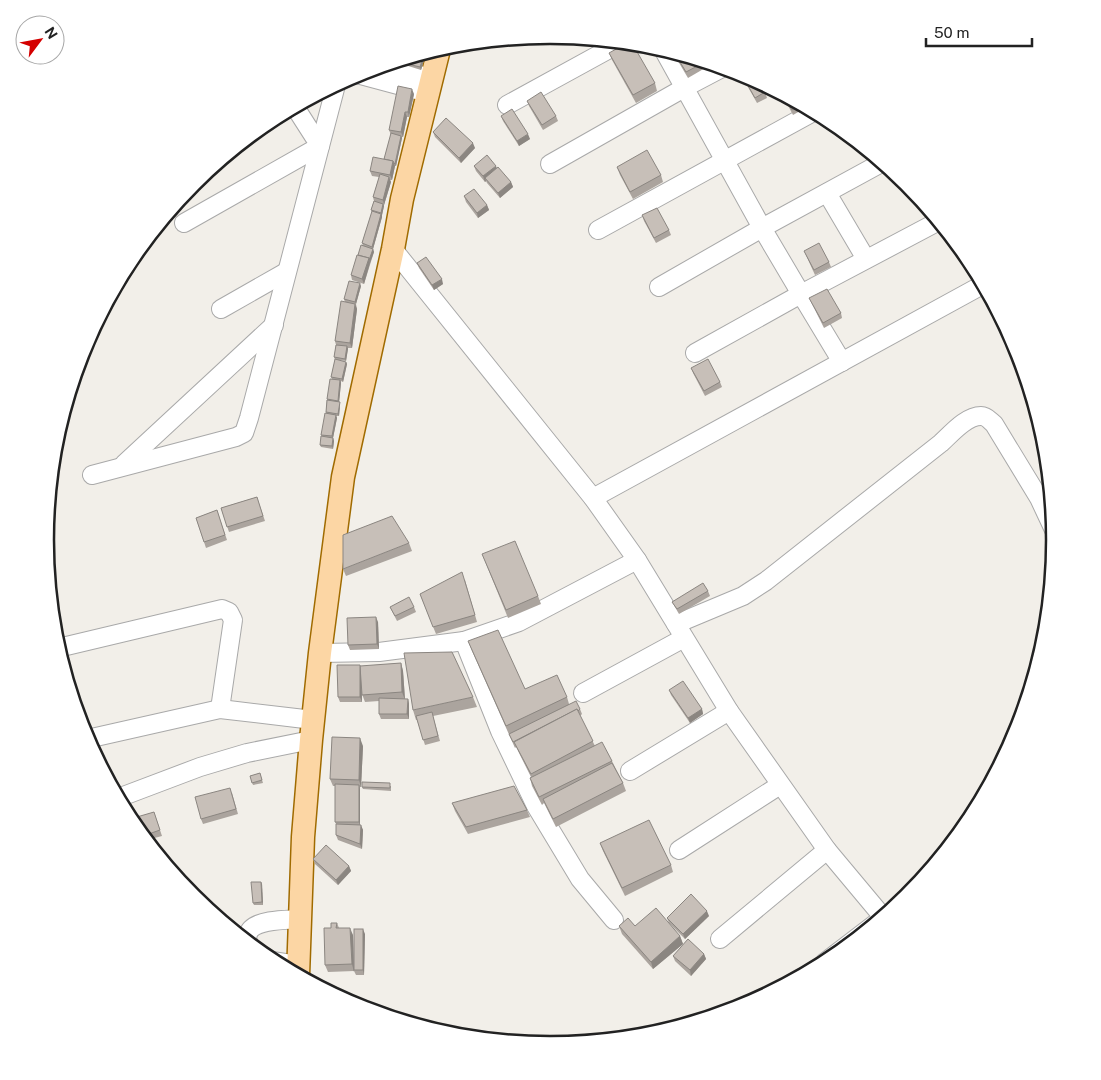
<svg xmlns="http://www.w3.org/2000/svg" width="1101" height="1080" font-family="'Public Sans',sans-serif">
	<rect width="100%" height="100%" fill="#f2efe9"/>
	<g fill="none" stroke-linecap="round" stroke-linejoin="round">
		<g stroke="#a9a9a9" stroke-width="20">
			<g id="minor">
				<polyline points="663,49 762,228 801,294 939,221"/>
				<polyline points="382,66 432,78"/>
				<polyline points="357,74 428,93"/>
				<polyline points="507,105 622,42"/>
				<polyline points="550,164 684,88 724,67"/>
				<polyline points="827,193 866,259"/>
				<polyline points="184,223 320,146 295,107"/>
				<polyline points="598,230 815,111"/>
				<polyline points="393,249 593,498 637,560 729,711 827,850"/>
				<polyline points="659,287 762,228 883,162"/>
				<polyline points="221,309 286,272"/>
				<polyline points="695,353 801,294 842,362"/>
				<polyline points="124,464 274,325"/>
				<polyline points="92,475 236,437 244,433 249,418 336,85"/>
				<polyline points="593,498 984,284"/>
				<path d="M 676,624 L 743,596 L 766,581 L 941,443 C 951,434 966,416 981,416 C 987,416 990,421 994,424 L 1039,498 L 1054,530"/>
				<polyline points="58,648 222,609 229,612 233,620 220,709"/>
				<polyline points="320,653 379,652 464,641"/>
				<polyline points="583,693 684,638"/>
				<polyline points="87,739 220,709 313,720"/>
				<polyline points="630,771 729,711"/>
				<polyline points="118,798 200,767 247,753 311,740"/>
				<polyline points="679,850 780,785"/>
				<polyline points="614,920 580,879 536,806 500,731 464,641 519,622 637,560"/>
				<polyline points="720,939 827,850 883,917"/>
				<path d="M 248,942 L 247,937 C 248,934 249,931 251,929 C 261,919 287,920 300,919"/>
				<polyline points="272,961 298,965"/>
				<polyline points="824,963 875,924"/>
			</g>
		</g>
		<g stroke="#a06b00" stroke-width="25">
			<polyline id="major" points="298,975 303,837 311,740 320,653 343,477 393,249 402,199 439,49"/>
		</g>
		<use href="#minor" stroke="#fff" stroke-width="18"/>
		<use href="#major" stroke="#fcd6a4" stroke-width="22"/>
	</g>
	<g fill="#aba49e">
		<polygon points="674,52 712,64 688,78 675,56"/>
		<polygon points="609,53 655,83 657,91 636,103 612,60"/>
		<polygon points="423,54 425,57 421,70 405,65 404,63"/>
		<polygon points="742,75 765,92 767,98 757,103 744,80"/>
		<polygon points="760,82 777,91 768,96"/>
		<polygon points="414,94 409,117 407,117 403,137 402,137 402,138 396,166 395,166 392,180 390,180 391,182 384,205 384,206 382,215 382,217 373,249 374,252 364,284 352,280 351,275 363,246 362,243 372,212 371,210 374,201 373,197 379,177 372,176 370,171 384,159 391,135 389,130"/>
		<polygon points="782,94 807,107 793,115"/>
		<polygon points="527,101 556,116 558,121 543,130 529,106"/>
		<polygon points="501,116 530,139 519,146 503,121"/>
		<polygon points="433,132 475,148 461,163 435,137"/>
		<polygon points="474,166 496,168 511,182 513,187 500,198 487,183 486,181 485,182 476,171"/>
		<polygon points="617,167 661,175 663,182 633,199 620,175"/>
		<polygon points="464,196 487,205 489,210 478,218 466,202"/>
		<polygon points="642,215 669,230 671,235 656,243 644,221"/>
		<polygon points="804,251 829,262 831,267 815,275"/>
		<polygon points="417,263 443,284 434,290 419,268"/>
		<polygon points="361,286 356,304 357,309 352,348 348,348 346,361 337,360 346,362 347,364 343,382 341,381 341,383 339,402 340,405 339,416 336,416 337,418 333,438 334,441 333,449 321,447 320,445 322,436 321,435 326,414 326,412 327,399 332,379 331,377 335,360 334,357 336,345 335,341 345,302 344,299"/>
		<polygon points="809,298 841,313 842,318 824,328"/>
		<polygon points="691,368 720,382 722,387 705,396 693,373"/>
		<polygon points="257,497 265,521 229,532 221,508"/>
		<polygon points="217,510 227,540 206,548 196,518"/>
		<polygon points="409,543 412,551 346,576 343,569"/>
		<polygon points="482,554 538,596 541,604 508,618"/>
		<polygon points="465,580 477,622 436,634 420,594"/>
		<polygon points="708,591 710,596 679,614 672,602"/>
		<polygon points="390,607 414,607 416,612 397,621"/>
		<polygon points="378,622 379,649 350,650 348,645"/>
		<polygon points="468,641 525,689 567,697 569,704 580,709 582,714 580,716 595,746 612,761 623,783 626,791 556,827 544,803 542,805 532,786 530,778 531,777 516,747 515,748 511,739 472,651"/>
		<polygon points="401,663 403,671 405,699 408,699 409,704 409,719 381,719 379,714 379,701 365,702 362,694 362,702 340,702 338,697 360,667"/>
		<polygon points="669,690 702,709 703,714 690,723 671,695"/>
		<polygon points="473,697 477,707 433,716 440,741 425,745 417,720 416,720 413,710"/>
		<polygon points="363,746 361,787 360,787 360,825 363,830 362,849 338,840 336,835 336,824 335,822 335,786 333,786 330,779"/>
		<polygon points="260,773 263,783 253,785 250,776"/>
		<polygon points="391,786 391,791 363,789 362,787"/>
		<polygon points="232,793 238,814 203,824 201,819"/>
		<polygon points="452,803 527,810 530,817 468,834 455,811"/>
		<polygon points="154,812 162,836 147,840 130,820"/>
		<polygon points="600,843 671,865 673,872 625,896 603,851"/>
		<polygon points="313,859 349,866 351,871 338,885 315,864"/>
		<polygon points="261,882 262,884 263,905 254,905 253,903"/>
		<polygon points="709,916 685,939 669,923 667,918"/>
		<polygon points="337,923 339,928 353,935 354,963 365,934 364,975 356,975 354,971 328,972 325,965 331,928"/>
		<polygon points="619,926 680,936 683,944 653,969 622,934"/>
		<polygon points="704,954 706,959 691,976 675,961 673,956"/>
	</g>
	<g fill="#8b8681">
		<polygon points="424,54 425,57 421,70 420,67"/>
		<polygon points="412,89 414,94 409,117 408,112"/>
		<polygon points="405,112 407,117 403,137 401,132"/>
		<polygon points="528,134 530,139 519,146 517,141"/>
		<polygon points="401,136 402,138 396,166 395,164"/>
		<polygon points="473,143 475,148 461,163 459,158"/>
		<polygon points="393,161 395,166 392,180 390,175"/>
		<polygon points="496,166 498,171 485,178 486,181 485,182 483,176"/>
		<polygon points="389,177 391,182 384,205 383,200"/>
		<polygon points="511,182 513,187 500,198 498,193"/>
		<polygon points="383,204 384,206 382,215 382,217 373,249 372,247 381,214 381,213"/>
		<polygon points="487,205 489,210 478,218 477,213"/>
		<polygon points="373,249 374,252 370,263 369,260"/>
		<polygon points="369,258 370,263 364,284 362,279"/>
		<polygon points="442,279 443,284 434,290 432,285"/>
		<polygon points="360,283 361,286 356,304 355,302"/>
		<polygon points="355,304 357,309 352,348 350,343"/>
		<polygon points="347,346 348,349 346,361 345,359"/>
		<polygon points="346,362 347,364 343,382 342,379"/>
		<polygon points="340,380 341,383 339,403 338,401"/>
		<polygon points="340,402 340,405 339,416 338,414"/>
		<polygon points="336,415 337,418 333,438 334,441 333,449 332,446 333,439 332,436"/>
		<polygon points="376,617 378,622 379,649 377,644"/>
		<polygon points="401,663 403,671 405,700 402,692"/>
		<polygon points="360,665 361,670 362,702 360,697"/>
		<polygon points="408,699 409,704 409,719 407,714"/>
		<polygon points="702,709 703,714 690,723 688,718"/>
		<polygon points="360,738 363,746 361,787 359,780"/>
		<polygon points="359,785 360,790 360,827 359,822"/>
		<polygon points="361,825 363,830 362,849 360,844"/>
		<polygon points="349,866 351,871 338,885 336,880"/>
		<polygon points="261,882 262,884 263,905 262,902"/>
		<polygon points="707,911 709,916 685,939 683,934"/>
		<polygon points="350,928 353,935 354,972 352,964"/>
		<polygon points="363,929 365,934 364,975 363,970"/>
		<polygon points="680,936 683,944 653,969 651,962"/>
		<polygon points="704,954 706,959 691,976 690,970"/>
	</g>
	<g fill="#c7bfb8" stroke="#8b8681">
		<polygon points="627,43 632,43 655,83 633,95 609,53"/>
		<polygon points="674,52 705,62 686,72"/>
		<polygon points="422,54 424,54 420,67 404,63 406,59"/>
		<polygon points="744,74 759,82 765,92 755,98 742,75"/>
		<polygon points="762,83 772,88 767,91"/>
		<polygon points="398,86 412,89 408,112 405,112 401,132 389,130"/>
		<polygon points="541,92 556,116 542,125 527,101"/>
		<polygon points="783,94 801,104 792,110"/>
		<polygon points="512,109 528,134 517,141 501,116"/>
		<polygon points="446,118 473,143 459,158 433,132"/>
		<polygon points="391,133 401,136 395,164 394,163 393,161 384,159"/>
		<polygon points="647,150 661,175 630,192 617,167"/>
		<polygon points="487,155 496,166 483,176 474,166"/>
		<polygon points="373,157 393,161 390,175 370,171"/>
		<polygon points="498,167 511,182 498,193 485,178"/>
		<polygon points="380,174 389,177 383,200 373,197"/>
		<polygon points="474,189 487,205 477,213 464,196"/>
		<polygon points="374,201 383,204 381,213 371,210"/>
		<polygon points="657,208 669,230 654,238 642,215"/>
		<polygon points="372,211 381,214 372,247 362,243"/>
		<polygon points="819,243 829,262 814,270 804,251"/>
		<polygon points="361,245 373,249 369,260 369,258 358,255"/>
		<polygon points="357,255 369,258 362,279 351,275"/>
		<polygon points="426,257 442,279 432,285 417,263"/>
		<polygon points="349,281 360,283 355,302 344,299"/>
		<polygon points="827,289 841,313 823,323 809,298"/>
		<polygon points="341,301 355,304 350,343 335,341"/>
		<polygon points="336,345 347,346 345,359 334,357"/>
		<polygon points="335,359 346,362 342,379 331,377"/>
		<polygon points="708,359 720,382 704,391 691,368"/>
		<polygon points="330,379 340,380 338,401 327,399"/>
		<polygon points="327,400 340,402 338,414 326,412"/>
		<polygon points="325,413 336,415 332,436 321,435"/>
		<polygon points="321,436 333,438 332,446 320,445"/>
		<polygon points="257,497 263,516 227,527 221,508"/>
		<polygon points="217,510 225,535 204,542 196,518"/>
		<polygon points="392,516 409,543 343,569 343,535"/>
		<polygon points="515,541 538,596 506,610 482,554"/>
		<polygon points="462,572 475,615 433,627 420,594"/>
		<polygon points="703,583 708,591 677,609 672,602"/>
		<polygon points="409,597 414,607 395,616 390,607"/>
		<polygon points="376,617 377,644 348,645 347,618"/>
		<polygon points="498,630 525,689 557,675 567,697 506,726 468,641"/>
		<polygon points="452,652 473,697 413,710 404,653"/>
		<polygon points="401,663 402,692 362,695 360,666"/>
		<polygon points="337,665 360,665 360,697 338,697"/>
		<polygon points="683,681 702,709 688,718 669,690"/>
		<polygon points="379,698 408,699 407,714 379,714"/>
		<polygon points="576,701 580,709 578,711 577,709 513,742 509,734"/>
		<polygon points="577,709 593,741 531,774 514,742"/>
		<polygon points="432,712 438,736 423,740 416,716"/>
		<polygon points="332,737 360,738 359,780 330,779"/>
		<polygon points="602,742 612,761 539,797 530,778"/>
		<polygon points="612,763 623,783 553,819 543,799"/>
		<polygon points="260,773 262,780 252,783 250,776"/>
		<polygon points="362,782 390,783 390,788 362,787"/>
		<polygon points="335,784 359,785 359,822 335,822"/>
		<polygon points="514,786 527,810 466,827 452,803"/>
		<polygon points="230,788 236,809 201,819 195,797"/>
		<polygon points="154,812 160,830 143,836 130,819"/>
		<polygon points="649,820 671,865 622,888 600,843"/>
		<polygon points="336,824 361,825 360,844 336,835"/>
		<polygon points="326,845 349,866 336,880 313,859"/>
		<polygon points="251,882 261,882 262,902 253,903"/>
		<polygon points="691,894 707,911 683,934 667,918"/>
		<polygon points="656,908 680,936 651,962 619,926 628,918 635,926"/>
		<polygon points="331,923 337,923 336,928 350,928 352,964 325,965 324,928 331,928"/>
		<rect x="354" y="929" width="9" height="41"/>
		<polygon points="688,939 704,954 690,970 673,956"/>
	</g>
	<path d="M0 0H1101V1080H0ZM54 540a496 496 0 1 1 992 0a496 496 0 1 1-992 0Z" fill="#fff" fill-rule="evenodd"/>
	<path fill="none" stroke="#222" stroke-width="2.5" d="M54 540a496 496 0 1 1 992 0a496 496 0 1 1-992 0Z"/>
	<g transform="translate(40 40) rotate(58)"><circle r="24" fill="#ffffff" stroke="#a7a7a7"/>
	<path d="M0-4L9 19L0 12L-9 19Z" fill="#d40000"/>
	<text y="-8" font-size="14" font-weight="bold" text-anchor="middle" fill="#222222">N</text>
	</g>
	<path d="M926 38v8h106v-8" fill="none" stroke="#222222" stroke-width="2.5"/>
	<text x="934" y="38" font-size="15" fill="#222222" stroke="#ffffff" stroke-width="4" paint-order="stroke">50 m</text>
</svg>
